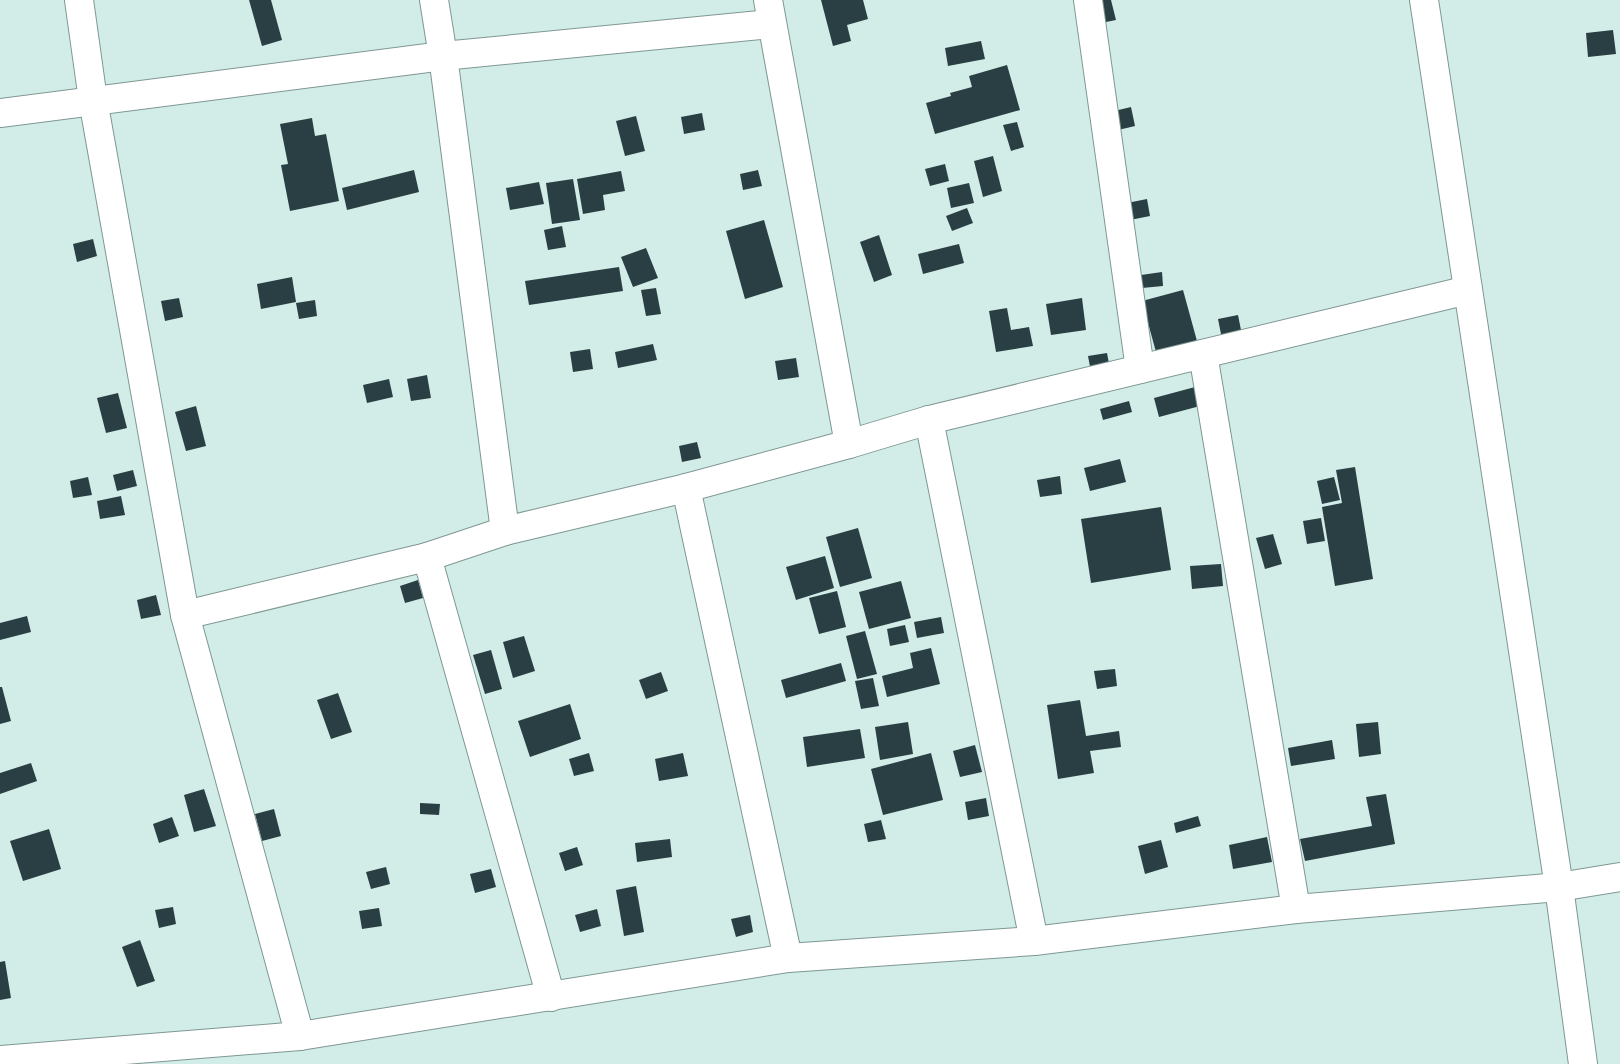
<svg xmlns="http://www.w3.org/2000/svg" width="1620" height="1064" font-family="'Public Sans',sans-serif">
	<rect width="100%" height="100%" fill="#d2ede8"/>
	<g fill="#293f43">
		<polygon points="249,0 271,0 282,40 262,46"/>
		<polygon points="821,0 863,0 868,19 847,25 851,41 833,46"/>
		<polygon points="1092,0 1111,0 1116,20 1096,24"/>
		<polygon points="1613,30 1616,54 1588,57 1586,33"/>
		<polygon points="981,41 985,59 948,66 945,48"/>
		<polygon points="1007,65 1020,110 935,134 926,103 951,96 950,93 972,87 969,76"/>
		<polygon points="1131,107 1135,126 1114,131 1110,112"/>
		<polygon points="702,113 705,130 684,134 681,117"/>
		<polygon points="636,116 645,151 625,156 616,121"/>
		<polygon points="312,118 315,136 326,134 339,201 290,211 281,165 288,164 280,124"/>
		<polygon points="1017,122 1024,147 1011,151 1003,125"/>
		<polygon points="993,156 1002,191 983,197 974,161"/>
		<polygon points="945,164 949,181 930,186 925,169"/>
		<polygon points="414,170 419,192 347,210 342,188"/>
		<polygon points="758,170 762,186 743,190 740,174"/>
		<polygon points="621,171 625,191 603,195 605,210 583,214 577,179"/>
		<polygon points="573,179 580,220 552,224 546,183"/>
		<polygon points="539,182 544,204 510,210 506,188"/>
		<polygon points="969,183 974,203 951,208 947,188"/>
		<polygon points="1147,199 1150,216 1130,220 1127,203"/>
		<polygon points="967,208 973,223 952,231 946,216"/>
		<polygon points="764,220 783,287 745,299 726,231"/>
		<polygon points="562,226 566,247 548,250 544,230"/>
		<polygon points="879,235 892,275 874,282 860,242"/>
		<polygon points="93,239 97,256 77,262 73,244"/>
		<polygon points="959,244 964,263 923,274 918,254"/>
		<polygon points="646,248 658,278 633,287 621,257"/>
		<polygon points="619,267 623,291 529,305 525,281"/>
		<polygon points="1162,272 1163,286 1142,288 1141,275"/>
		<polygon points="292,277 296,302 261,309 257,284"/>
		<polygon points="656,288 661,314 646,316 641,290"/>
		<polygon points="1183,290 1197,341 1156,352 1142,301"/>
		<polygon points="179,298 183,317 165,321 161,301"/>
		<polygon points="1082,298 1086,330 1051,335 1046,304"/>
		<polygon points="315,300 317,316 299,319 296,303"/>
		<polygon points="1007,308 1011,330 1029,327 1033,346 996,352 989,311"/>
		<polygon points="1238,315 1242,335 1222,339 1218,319"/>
		<polygon points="653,344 657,360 618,368 615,352"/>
		<polygon points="590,349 593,369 573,372 570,352"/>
		<polygon points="1107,353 1111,374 1092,377 1088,356"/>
		<polygon points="796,358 799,377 778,380 775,361"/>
		<polygon points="427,375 431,398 411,401 407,379"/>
		<polygon points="389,379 393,397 367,403 363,385"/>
		<polygon points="1195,387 1200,406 1159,417 1154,398"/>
		<polygon points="118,393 127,428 106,433 97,398"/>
		<polygon points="1129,401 1132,412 1103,420 1100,409"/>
		<polygon points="196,406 206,446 186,451 175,412"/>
		<polygon points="697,442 701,458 682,462 679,446"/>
		<polygon points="1120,459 1126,482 1090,491 1084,468"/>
		<polygon points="1355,467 1373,579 1335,586 1322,507 1342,503 1336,470"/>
		<polygon points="133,470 137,486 117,491 113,475"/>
		<polygon points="1060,476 1062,494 1040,497 1037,480"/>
		<polygon points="88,477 92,495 73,498 70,481"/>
		<polygon points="1334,477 1340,500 1322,504 1317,481"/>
		<polygon points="121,496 125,515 100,519 97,501"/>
		<polygon points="1161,507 1171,570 1091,583 1081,519"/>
		<polygon points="1321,518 1325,541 1307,544 1303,521"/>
		<polygon points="858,528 872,578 840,587 826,537"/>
		<polygon points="1273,534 1282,564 1265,569 1256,538"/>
		<polygon points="825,556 834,588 796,600 786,567"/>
		<polygon points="1221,564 1223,586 1192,589 1190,566"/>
		<polygon points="418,580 423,598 405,603 400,586"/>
		<polygon points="901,581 911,618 869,629 859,592"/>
		<polygon points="837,591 846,627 819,634 809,598"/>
		<polygon points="156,595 161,615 141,619 137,600"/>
		<polygon points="27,616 31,632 0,640 0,623"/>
		<polygon points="941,617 944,633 917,638 914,622"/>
		<polygon points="905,625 909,642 890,646 887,629"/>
		<polygon points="865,631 877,674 857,679 846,636"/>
		<polygon points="524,636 535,671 513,678 503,642"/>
		<polygon points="931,648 940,684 887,697 882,676 913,668 910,653"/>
		<polygon points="491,650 502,689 485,694 473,655"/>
		<polygon points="841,663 846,681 786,698 781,680"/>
		<polygon points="1115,669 1117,686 1097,689 1094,671"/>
		<polygon points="661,672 668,691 646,699 639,680"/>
		<polygon points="873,678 879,706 861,709 855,681"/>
		<polygon points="0,687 2,687 11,721 0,724"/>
		<polygon points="338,693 352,732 331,739 317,700"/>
		<polygon points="1080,700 1086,736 1119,731 1121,747 1090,751 1094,773 1058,779 1047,705"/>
		<polygon points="570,704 581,739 530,757 518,721"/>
		<polygon points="908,722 913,754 880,760 875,727"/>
		<polygon points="1378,722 1381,754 1359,757 1356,724"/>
		<polygon points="860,729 865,758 807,767 803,737"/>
		<polygon points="1332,740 1335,759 1291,766 1288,748"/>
		<polygon points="975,745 982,772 960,777 953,751"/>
		<polygon points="589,753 594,771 574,776 569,759"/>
		<polygon points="683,753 688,776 659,781 655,759"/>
		<polygon points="931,753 943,800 883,815 871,769"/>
		<polygon points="31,763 37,781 0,794 0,773"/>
		<polygon points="204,789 216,826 194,832 184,795"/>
		<polygon points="1386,794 1395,844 1305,861 1300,839 1372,826 1366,797"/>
		<polygon points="986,798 989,816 968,820 965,802"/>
		<polygon points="420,803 440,804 439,815 420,814"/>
		<polygon points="274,809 281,836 262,841 255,814"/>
		<polygon points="1198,816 1201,826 1176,833 1174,823"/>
		<polygon points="172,817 179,836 159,843 153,824"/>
		<polygon points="881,820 886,839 868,842 864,824"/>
		<polygon points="49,829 61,869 23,881 10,841"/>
		<polygon points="1267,837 1272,862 1233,869 1229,845"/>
		<polygon points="670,839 672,857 637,862 635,843"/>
		<polygon points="1161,840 1168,867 1145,874 1138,846"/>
		<polygon points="577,847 583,865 565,871 559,853"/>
		<polygon points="386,867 390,884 371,889 366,872"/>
		<polygon points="491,869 496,887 475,893 470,874"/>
		<polygon points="636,886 644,932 624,936 616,890"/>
		<polygon points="173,907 176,924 159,928 155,910"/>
		<polygon points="379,908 382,926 362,929 359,911"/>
		<polygon points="597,909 601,926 580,932 575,915"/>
		<polygon points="750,915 753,932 736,937 731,919"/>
		<polygon points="140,940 155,981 137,987 122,947"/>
		<polygon points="5,961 11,998 0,1000 0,962"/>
	</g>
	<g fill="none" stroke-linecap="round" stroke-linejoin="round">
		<g stroke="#7f9793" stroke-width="30">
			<g id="minor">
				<polyline points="79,0 93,100 185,615 300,1036"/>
				<polyline points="434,0 443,56 505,531"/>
				<polyline points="768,0 849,444"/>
				<polyline points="1088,0 1140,369"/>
				<polyline points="1424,0 1559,887 1583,1064"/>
				<polyline points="0,113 443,56 771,24"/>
				<polyline points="1203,354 1296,909"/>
				<polyline points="929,420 1034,941"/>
				<polyline points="686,488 788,958"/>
				<polyline points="427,557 551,997"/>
				<polyline points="185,615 427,557 505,531 686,488 849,444 929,420 1468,290"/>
				<polyline points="0,1060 300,1036 788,958 1034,941 1296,909 1559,887 1620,877"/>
			</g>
		</g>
		<use href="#minor" stroke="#fff" stroke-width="28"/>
	</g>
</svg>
